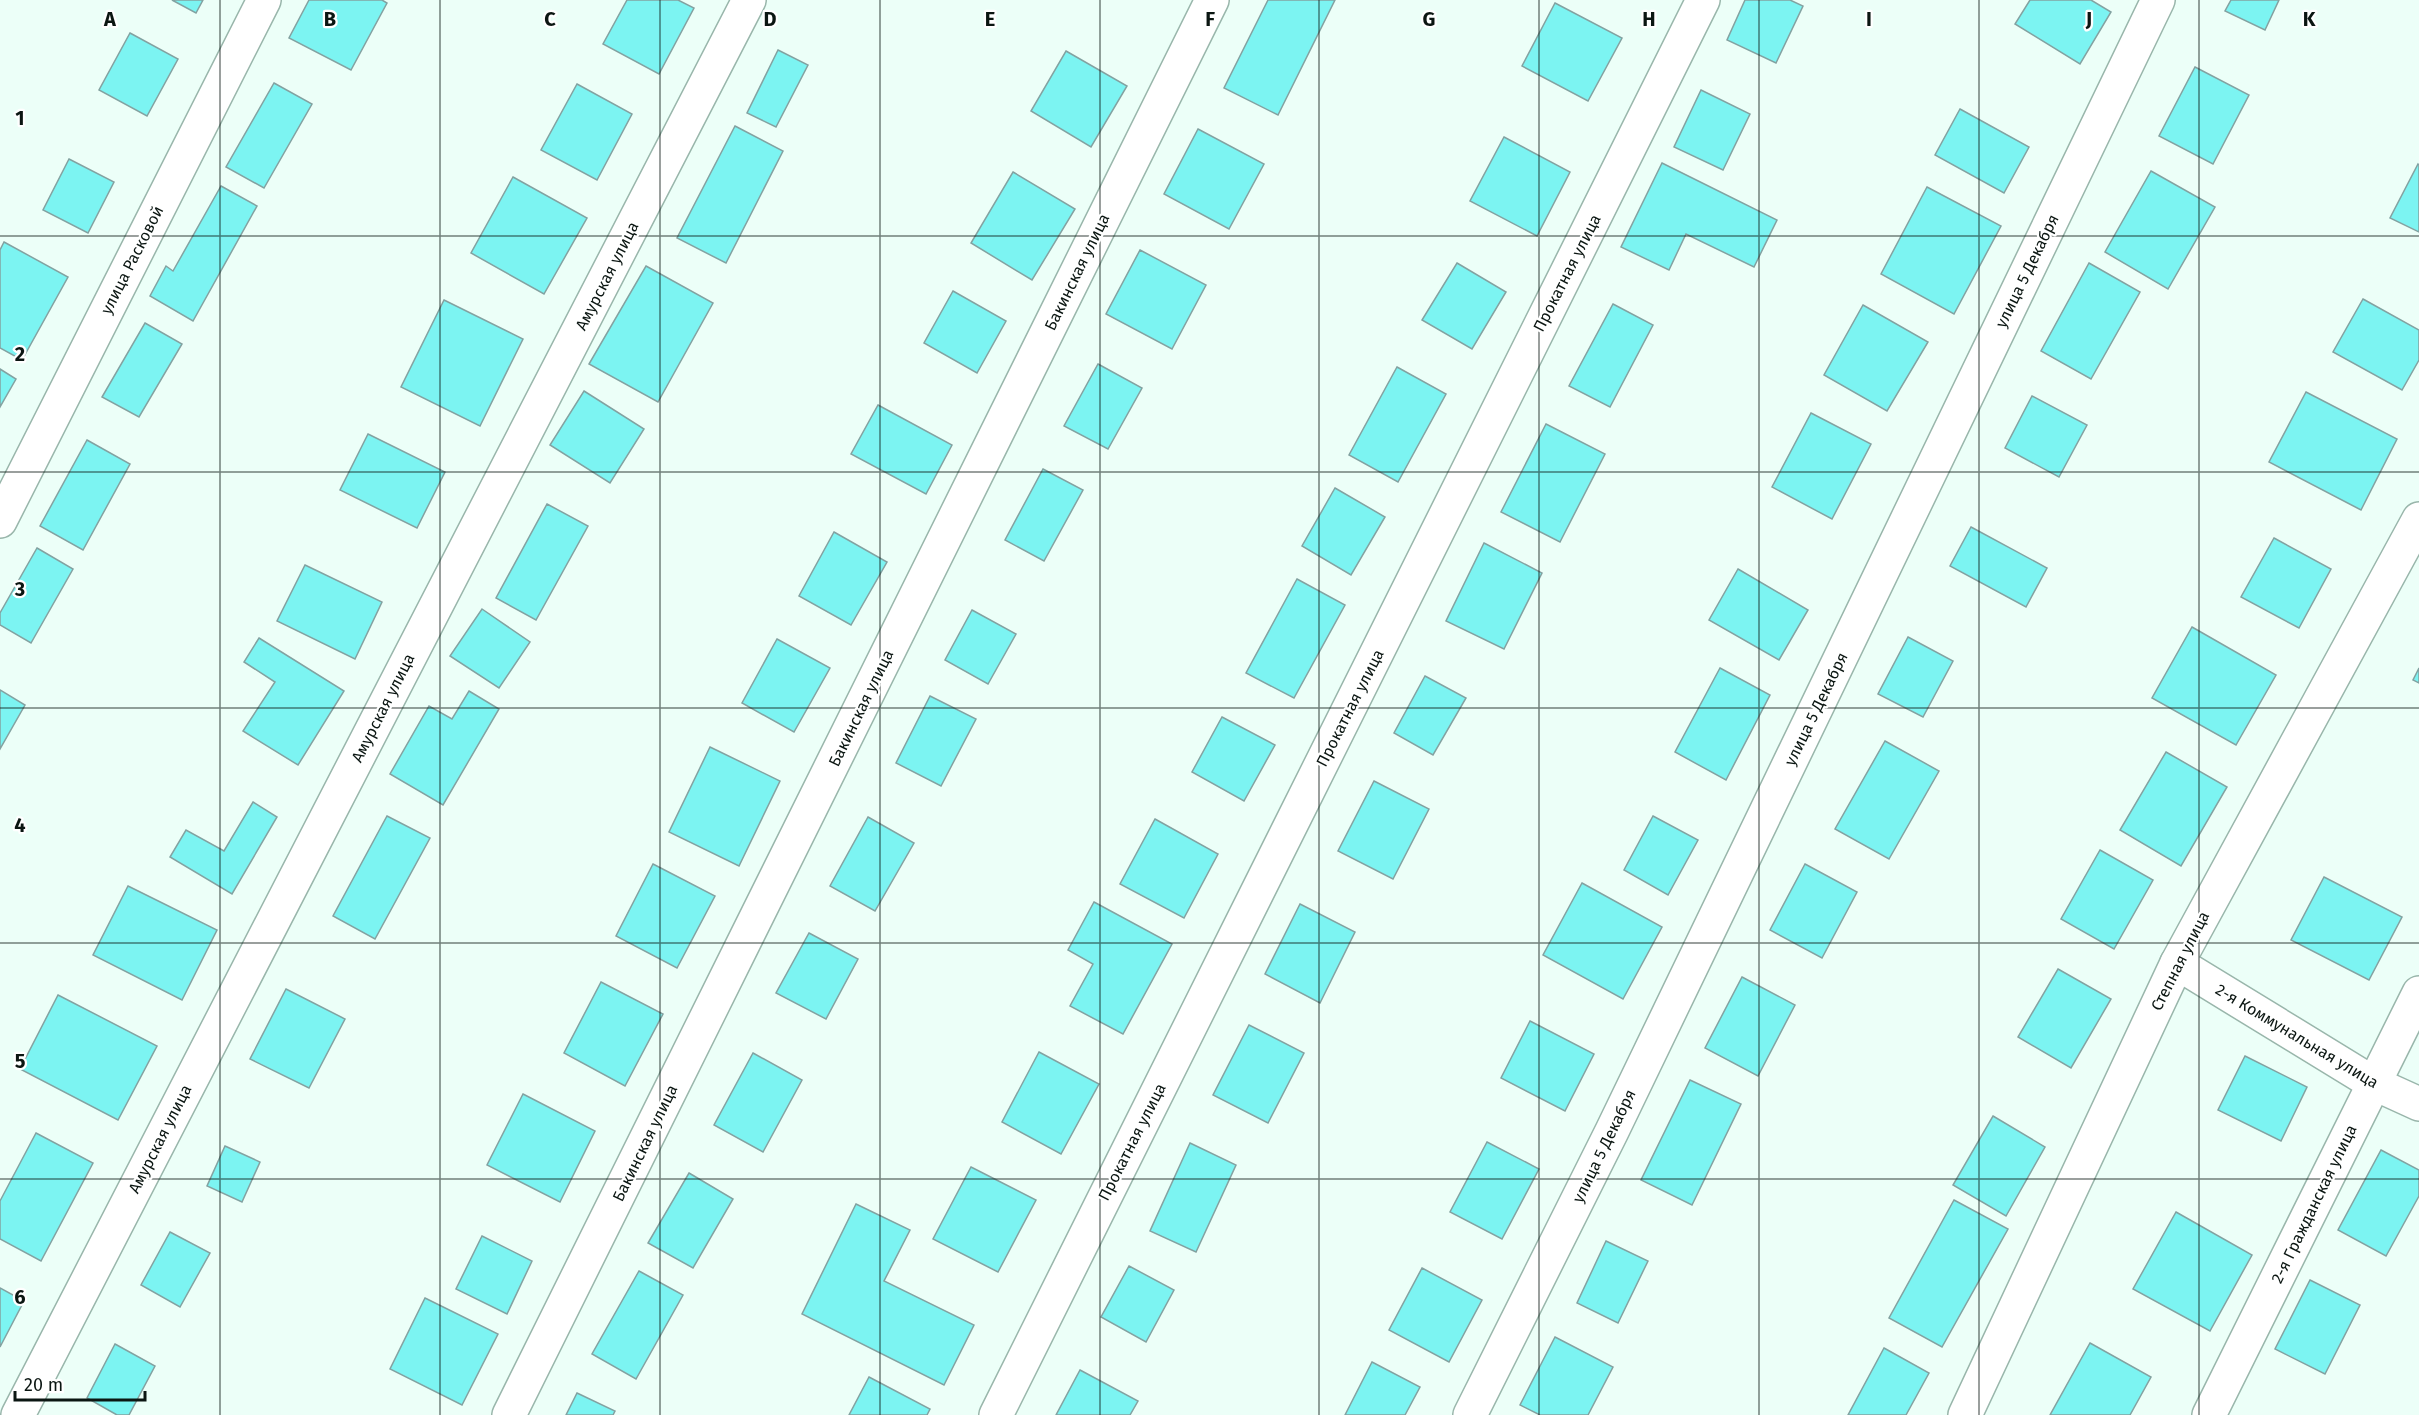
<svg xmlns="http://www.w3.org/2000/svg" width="2419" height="1415" font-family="'Fira Sans',sans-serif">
	<rect width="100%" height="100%" fill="#ecfff8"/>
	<g fill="#7cf4f2" stroke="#83a2a1" stroke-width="1.5">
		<polygon points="172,0 203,0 196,13"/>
		<polygon points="309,0 382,0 387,3 351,70 289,38"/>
		<polygon points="627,0 678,0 694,8 659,74 603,44"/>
		<polygon points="1268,0 1335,0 1278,115 1224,88"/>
		<polygon points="1745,0 1790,0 1803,6 1776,63 1727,40"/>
		<polygon points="2030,0 2091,0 2111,12 2080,64 2015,24"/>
		<polygon points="2231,0 2279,0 2265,30 2225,11"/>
		<polygon points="1555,3 1622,38 1588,101 1522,66"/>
		<polygon points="130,33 178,59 147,116 99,90"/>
		<polygon points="778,50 808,65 776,127 747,113"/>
		<polygon points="1066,51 1127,86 1091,147 1031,111"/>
		<polygon points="2195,67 2249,95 2213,164 2159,136"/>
		<polygon points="274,83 312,104 264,188 226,167"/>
		<polygon points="577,84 632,114 597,180 541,150"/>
		<polygon points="1701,90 1750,114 1723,170 1674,147"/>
		<polygon points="1960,109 2029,147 2004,193 1935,155"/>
		<polygon points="735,126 783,151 726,263 677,238"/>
		<polygon points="1198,129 1264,164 1229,229 1164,194"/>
		<polygon points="1504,137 1570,172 1537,236 1470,201"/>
		<polygon points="69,159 114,182 88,233 43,210"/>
		<polygon points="1662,163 1777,220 1754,267 1686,234 1669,270 1621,247"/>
		<polygon points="2418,164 2419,165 2419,232 2390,218"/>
		<polygon points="2151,171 2215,207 2168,289 2105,252"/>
		<polygon points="1013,172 1075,209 1032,280 971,243"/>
		<polygon points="513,177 587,218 544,294 471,253"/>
		<polygon points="221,186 257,206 193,321 150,296 166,266 173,271"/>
		<polygon points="1927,187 2001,226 1954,314 1881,274"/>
		<polygon points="4,242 68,277 22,360 0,348 0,250"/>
		<polygon points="1140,250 1206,285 1172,349 1106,314"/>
		<polygon points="1457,263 1506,292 1472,349 1422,320"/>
		<polygon points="2089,263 2140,292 2091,379 2041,351"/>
		<polygon points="646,266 713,303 658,402 589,364"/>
		<polygon points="953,291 1006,321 977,373 924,343"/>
		<polygon points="2363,299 2419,330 2419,360 2402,390 2333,352"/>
		<polygon points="444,300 523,339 480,426 401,387"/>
		<polygon points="1613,304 1653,325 1610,407 1569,386"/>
		<polygon points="1863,305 1928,342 1887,411 1824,375"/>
		<polygon points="145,323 182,344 139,417 102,397"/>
		<polygon points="1098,364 1142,388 1108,449 1064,426"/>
		<polygon points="1397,367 1446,394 1398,482 1349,455"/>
		<polygon points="0,369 16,379 0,407"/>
		<polygon points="584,391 644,429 610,483 550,445"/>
		<polygon points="2306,392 2397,439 2361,510 2269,462"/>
		<polygon points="2032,396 2087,425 2059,477 2005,448"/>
		<polygon points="878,405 952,445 926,494 851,454"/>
		<polygon points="1811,413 1871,444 1832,519 1772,487"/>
		<polygon points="1546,424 1605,454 1560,542 1501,512"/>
		<polygon points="368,434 445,472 417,528 340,490"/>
		<polygon points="87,440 130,464 83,550 40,526"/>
		<polygon points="1043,469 1083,490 1044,561 1005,540"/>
		<polygon points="1335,488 1385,517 1351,575 1302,546"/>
		<polygon points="547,504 588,526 536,620 496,598"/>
		<polygon points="1971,527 2047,568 2026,607 1950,566"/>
		<polygon points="834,532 887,562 851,625 799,596"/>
		<polygon points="2274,538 2331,569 2299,628 2241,597"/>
		<polygon points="1484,543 1542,573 1504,649 1446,621"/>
		<polygon points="37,548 73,569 31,643 0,625 0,613"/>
		<polygon points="305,565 382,602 355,659 277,621"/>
		<polygon points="1738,569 1808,610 1779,660 1709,620"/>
		<polygon points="1297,579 1345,605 1294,698 1246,673"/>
		<polygon points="482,609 530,642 499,688 450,656"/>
		<polygon points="972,610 1016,634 988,684 945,660"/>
		<polygon points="2192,627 2276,675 2236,745 2152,698"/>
		<polygon points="1908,637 1953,661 1923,717 1878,694"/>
		<polygon points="259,638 344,691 298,765 243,731 275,682 244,662"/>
		<polygon points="777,639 830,668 794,732 742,703"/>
		<polygon points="1720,668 1770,695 1726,780 1675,752"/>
		<polygon points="2419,668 2419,683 2413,680"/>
		<polygon points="1425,676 1466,698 1433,755 1394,733"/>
		<polygon points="0,690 25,705 0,749"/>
		<polygon points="469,691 499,709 443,805 390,774 429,706 452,719"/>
		<polygon points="930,696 976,719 941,786 896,763"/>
		<polygon points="1222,717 1275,745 1244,801 1192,772"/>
		<polygon points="1885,741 1939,771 1889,859 1835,829"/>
		<polygon points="710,747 780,781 739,866 669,832"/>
		<polygon points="2166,752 2227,787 2181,866 2120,830"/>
		<polygon points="1374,781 1429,809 1393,879 1338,851"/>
		<polygon points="253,802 277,817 232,894 170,857 186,830 224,851"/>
		<polygon points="387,816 430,838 375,939 333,916"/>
		<polygon points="1653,816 1698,840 1668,895 1624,870"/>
		<polygon points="868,817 914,843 875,911 830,886"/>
		<polygon points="1155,819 1218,854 1184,918 1120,884"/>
		<polygon points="2100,850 2153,880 2114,949 2061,919"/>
		<polygon points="653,864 715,896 677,968 616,936"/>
		<polygon points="1805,864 1857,892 1822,958 1770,930"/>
		<polygon points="2324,877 2402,917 2369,980 2291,940"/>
		<polygon points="1582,883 1662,927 1623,999 1543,955"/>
		<polygon points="128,886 217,930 182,1000 93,955"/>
		<polygon points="1094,902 1172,944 1123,1034 1070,1006 1093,964 1068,950"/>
		<polygon points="1300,904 1355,932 1320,1003 1265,974"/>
		<polygon points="809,933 858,959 826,1019 776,993"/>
		<polygon points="2058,969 2111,999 2071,1068 2018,1037"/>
		<polygon points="1742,977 1795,1005 1758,1076 1705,1048"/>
		<polygon points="601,982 663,1014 625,1086 564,1053"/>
		<polygon points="286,989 345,1019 309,1088 250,1059"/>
		<polygon points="58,995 157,1046 118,1120 20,1069"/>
		<polygon points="1530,1021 1594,1054 1565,1111 1501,1078"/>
		<polygon points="1249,1025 1304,1053 1268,1123 1213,1095"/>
		<polygon points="1039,1052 1099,1084 1061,1154 1002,1122"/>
		<polygon points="753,1053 802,1080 763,1152 714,1125"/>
		<polygon points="2245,1056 2307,1087 2281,1141 2218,1110"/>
		<polygon points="1690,1080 1741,1104 1692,1205 1641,1180"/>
		<polygon points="523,1094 595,1131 560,1202 487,1165"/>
		<polygon points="1993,1116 2045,1147 2006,1216 1953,1185"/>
		<polygon points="36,1133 93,1163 41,1261 0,1239 0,1201"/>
		<polygon points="1487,1142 1539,1169 1502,1239 1450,1212"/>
		<polygon points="1190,1143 1236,1165 1196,1252 1150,1231"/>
		<polygon points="225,1146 260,1162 242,1202 207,1186"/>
		<polygon points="2381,1150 2419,1170 2419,1196 2386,1256 2338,1230"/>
		<polygon points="971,1167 1036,1200 998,1272 933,1239"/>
		<polygon points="689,1173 733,1199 693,1268 648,1243"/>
		<polygon points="1954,1200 2008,1229 1942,1347 1889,1318"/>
		<polygon points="856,1204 910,1230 884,1281 974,1325 944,1385 802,1314"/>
		<polygon points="2176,1212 2252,1255 2210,1331 2133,1289"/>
		<polygon points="170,1232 210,1253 180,1307 141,1285"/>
		<polygon points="482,1236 532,1261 507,1314 456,1289"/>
		<polygon points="1606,1241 1648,1261 1618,1323 1577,1303"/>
		<polygon points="1129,1266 1174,1290 1146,1342 1101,1317"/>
		<polygon points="1422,1268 1482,1300 1449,1362 1389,1330"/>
		<polygon points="639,1271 683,1295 636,1379 592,1354"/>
		<polygon points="2310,1280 2360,1305 2325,1374 2275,1349"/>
		<polygon points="0,1288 24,1301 0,1347"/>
		<polygon points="425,1298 498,1334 462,1405 390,1369"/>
		<polygon points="1555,1337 1613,1367 1588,1415 1540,1415 1520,1405"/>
		<polygon points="2090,1343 2151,1377 2130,1415 2050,1415"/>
		<polygon points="115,1344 155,1366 129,1415 117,1415 87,1398"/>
		<polygon points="1884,1348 1929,1373 1906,1415 1848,1415"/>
		<polygon points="1372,1362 1420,1387 1405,1415 1345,1415"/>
		<polygon points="1080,1370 1138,1401 1130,1415 1056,1415"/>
		<polygon points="869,1377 930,1409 927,1415 849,1415"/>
		<polygon points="577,1393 615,1411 613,1415 566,1415"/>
	</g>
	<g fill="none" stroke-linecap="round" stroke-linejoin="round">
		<g stroke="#99b6ab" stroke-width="36">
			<g id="minor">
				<polyline points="0,521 264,0"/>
				<polyline points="2177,963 2373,1083 2419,1104"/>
				<polyline points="18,1415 749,0"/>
				<polyline points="509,1415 1212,0"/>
				<polyline points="996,1415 1703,0"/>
				<polyline points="1470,1415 1612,1131 2158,0"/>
				<polyline points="1965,1415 2177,963 2419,519"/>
				<polyline points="2209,1415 2419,993"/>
			</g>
		</g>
		<use href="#minor" stroke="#fff" stroke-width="33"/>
	</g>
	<path fill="none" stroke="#0b1612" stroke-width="1.5" stroke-opacity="0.55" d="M 220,0 L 220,1415M 440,0 L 440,1415M 660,0 L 660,1415M 880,0 L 880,1415M 1100,0 L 1100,1415M 1319,0 L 1319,1415M 1539,0 L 1539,1415M 1759,0 L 1759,1415M 1979,0 L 1979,1415M 2199,0 L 2199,1415M 0,236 L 2419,236M 0,472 L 2419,472M 0,708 L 2419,708M 0,943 L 2419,943M 0,1179 L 2419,1179"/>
	<g text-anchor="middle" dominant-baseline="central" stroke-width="4.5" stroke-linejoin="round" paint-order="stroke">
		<g font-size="16" fill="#0b1612" stroke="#fff">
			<text transform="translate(132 260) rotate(-63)">улица Расковой</text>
			<text transform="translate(2027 271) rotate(-64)">улица 5 Декабря</text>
			<text transform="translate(1077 272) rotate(-64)">Бакинская улица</text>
			<text transform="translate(1567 273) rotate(-63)">Прокатная улица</text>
			<text transform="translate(607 276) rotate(-63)">Амурская улица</text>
			<text transform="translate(383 708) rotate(-63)">Амурская улица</text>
			<text transform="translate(861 708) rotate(-64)">Бакинская улица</text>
			<text transform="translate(1350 708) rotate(-63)">Прокатная улица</text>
			<text transform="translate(1816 709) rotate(-64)">улица 5 Декабря</text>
			<text transform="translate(2180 961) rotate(-63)">Степная улица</text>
			<text transform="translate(2297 1036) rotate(31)">2-я Коммунальная улица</text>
			<text transform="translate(160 1139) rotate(-63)">Амурская улица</text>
			<text transform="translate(1132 1142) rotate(-63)">Прокатная улица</text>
			<text transform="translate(645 1143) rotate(-64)">Бакинская улица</text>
			<text transform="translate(1604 1146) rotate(-64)">улица 5 Декабря</text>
			<text transform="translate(2314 1204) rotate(-64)">2-я Гражданская улица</text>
		</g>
	</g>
	<g font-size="20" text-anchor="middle" font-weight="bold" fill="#0b1612" stroke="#fff" stroke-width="4.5" stroke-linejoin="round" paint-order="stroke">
		<text x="110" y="26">A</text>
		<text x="330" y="26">B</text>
		<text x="550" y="26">C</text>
		<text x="770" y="26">D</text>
		<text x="990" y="26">E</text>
		<text x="1210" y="26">F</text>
		<text x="1429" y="26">G</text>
		<text x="1649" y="26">H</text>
		<text x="1869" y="26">I</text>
		<text x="2089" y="26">J</text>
		<text x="2309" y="26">K</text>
		<text x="20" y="125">1</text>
		<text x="20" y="361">2</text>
		<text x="20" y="596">3</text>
		<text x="20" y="832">4</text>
		<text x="20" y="1068">5</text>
		<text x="20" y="1304">6</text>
	</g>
	<path d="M15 1391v9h130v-9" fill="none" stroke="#0b1612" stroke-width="3"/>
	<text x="24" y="1391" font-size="18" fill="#0b1612" stroke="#ffffff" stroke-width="4.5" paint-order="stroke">20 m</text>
</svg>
